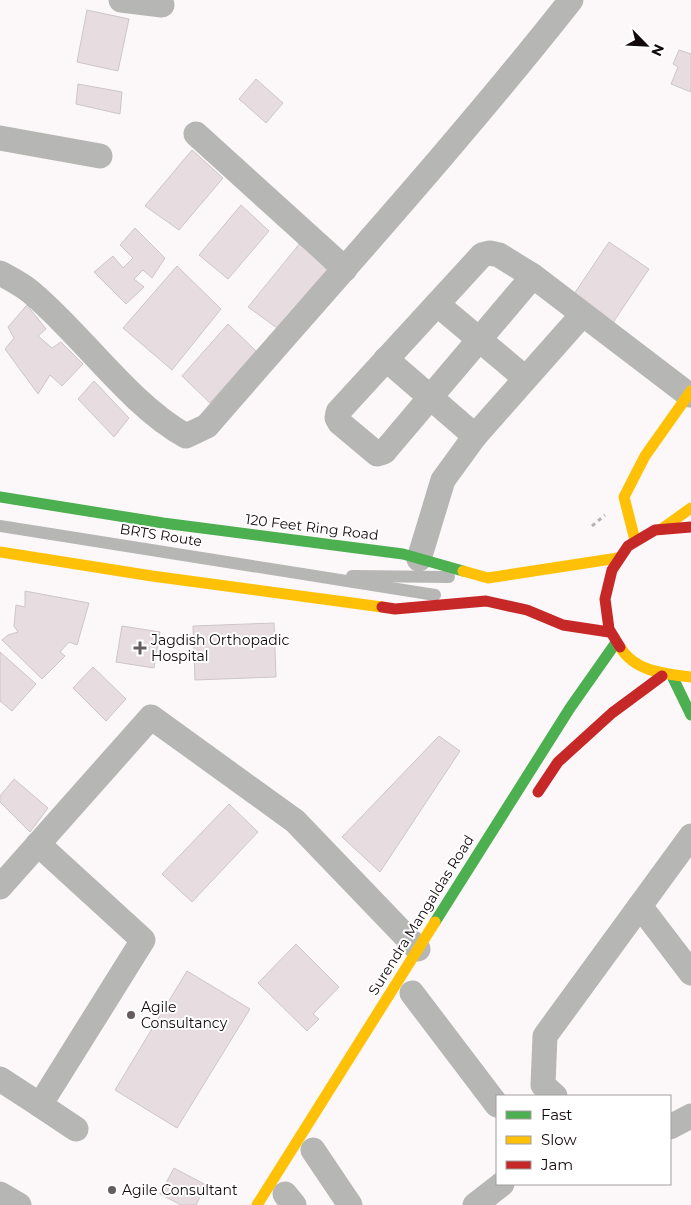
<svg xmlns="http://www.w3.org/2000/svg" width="691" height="1205" font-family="Montserrat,sans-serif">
	<rect width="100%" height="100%" fill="#fcf8fa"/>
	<g fill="#e7dde0" stroke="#cec5c8">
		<polygon points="87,10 129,19 118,71 77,62"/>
		<polygon points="679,50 691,54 691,92 671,84 678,67 673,64"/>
		<polygon points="256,79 283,103 266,123 239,99"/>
		<polygon points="78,84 122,92 120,114 76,104"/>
		<polygon points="192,150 223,178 179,230 145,206"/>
		<polygon points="241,205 269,231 228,279 199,255"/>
		<polygon points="135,228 165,258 152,278 143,270 134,279 144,287 126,304 94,272 113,256 123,268 133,258 120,245"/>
		<polygon points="301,242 327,270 277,328 248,307"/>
		<polygon points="609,242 649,269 608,330 568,303"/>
		<polygon points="177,266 221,309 172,370 123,328"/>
		<polygon points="27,305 46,329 38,336 52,348 61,342 83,364 62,386 50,375 38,394 5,349 14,338 8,327"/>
		<polygon points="228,324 256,351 210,403 182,376"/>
		<polygon points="94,381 129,418 114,437 78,399"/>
		<polygon points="25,591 89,603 77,645 69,642 60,652 65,656 42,679 2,640 8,635 18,632 14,626 16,605 25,607"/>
		<polygon points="274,623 276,677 195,680 193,626"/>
		<polygon points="122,626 160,632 154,668 116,662"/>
		<polygon points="0,652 36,684 12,711 0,701"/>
		<polygon points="93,667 126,699 106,721 73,688"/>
		<polygon points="439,736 460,751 380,872 342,837"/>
		<polygon points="14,779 48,808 30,832 0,802 0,796"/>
		<polygon points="229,804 258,832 192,902 162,874"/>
		<polygon points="296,944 339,987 313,1014 319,1019 307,1031 258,983"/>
		<polygon points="187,971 250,1009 177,1128 115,1090"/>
		<polygon points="174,1168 206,1185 196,1205 181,1205 160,1194"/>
	</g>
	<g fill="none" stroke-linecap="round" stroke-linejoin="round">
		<polyline stroke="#b5b4b3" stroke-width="3" stroke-dasharray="4 4" stroke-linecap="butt" points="592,526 605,515"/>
		<g stroke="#b6b7b5" stroke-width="12">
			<polyline points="0,526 435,595"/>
			<polyline points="352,576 449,577"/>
		</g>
		<g stroke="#b6b7b5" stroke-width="25">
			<polyline points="121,0 162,5"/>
			<polyline points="196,134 345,269"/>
			<polyline points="0,138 100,156"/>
			<path d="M 0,273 C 11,279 23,285 32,293 C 82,335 130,405 186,436 L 207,426 C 329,285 455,147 571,0"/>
			<polyline points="533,276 384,452 377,454 340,423 337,418 338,412 482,255 490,253 499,255 533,276 689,395"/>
			<polyline points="437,304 525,378"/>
			<polyline points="386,359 475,436"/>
			<polyline points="419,559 443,480 475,436 582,315"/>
			<polyline points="38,844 143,940 40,1105 76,1129"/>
			<polyline points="0,887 151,717 295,821 418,949"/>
			<polyline points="640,906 691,973"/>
			<polyline points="412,993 497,1105"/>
			<polyline points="0,1079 40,1105"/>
			<polyline points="555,1096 543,1085 545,1036 691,836"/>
			<polyline points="670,1127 691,1116"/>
			<polyline points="313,1150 350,1205"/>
			<polyline points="0,1194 19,1205"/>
			<polyline points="285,1194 294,1205"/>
			<polyline points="475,1205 502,1184"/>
		</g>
		<g stroke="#4caf50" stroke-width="11">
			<polyline points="0,497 163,523 403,554 463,571"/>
			<polyline points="673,678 691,715"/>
			<polyline points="435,922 570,708 615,644"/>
		</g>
		<g stroke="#ffc107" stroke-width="11">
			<polyline points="663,528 691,508"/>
			<polyline points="635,540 624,497 645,456 691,391"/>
			<polyline points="0,552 152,576 382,607"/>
			<polyline points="463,571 488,578 618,558"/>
			<path d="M 620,647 C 635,672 665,674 691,677"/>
			<polyline points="257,1205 435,922"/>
		</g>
		<g stroke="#c62828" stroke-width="11">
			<polyline points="382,607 395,609 486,601 527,610 563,625 609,632"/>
			<polyline points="620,647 609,629 605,599 612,570 628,546 655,530 691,527"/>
			<polyline points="538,792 558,762 612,713 662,676"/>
		</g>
	</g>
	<g fill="#655c5f" stroke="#fff" stroke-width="2">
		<path d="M137.5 640.5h5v5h5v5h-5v5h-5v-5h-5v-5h5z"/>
		<circle cx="131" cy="1015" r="5"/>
		<circle cx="112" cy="1190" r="5"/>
	</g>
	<g text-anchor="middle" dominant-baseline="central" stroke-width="4" stroke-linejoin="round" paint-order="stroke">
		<g font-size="14" fill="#13080c" stroke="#fff">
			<text transform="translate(312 527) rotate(7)">120 Feet Ring Road</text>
			<text transform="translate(161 535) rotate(9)">BRTS Route</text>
			<text transform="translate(421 915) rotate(-58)">Surendra Mangaldas Road</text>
		</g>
		<g font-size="14" fill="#13080c" stroke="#fff" text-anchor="start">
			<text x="151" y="640">Jagdish Orthopadic<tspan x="151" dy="16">Hospital</tspan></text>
			<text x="141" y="1007">Agile<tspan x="141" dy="16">Consultancy</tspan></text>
			<text x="122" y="1190">Agile Consultant</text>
		</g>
	</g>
	<rect x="496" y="1095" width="175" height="90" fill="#ffffff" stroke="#a19c9e"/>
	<rect x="506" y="1111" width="25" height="8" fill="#4caf50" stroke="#a19c9e"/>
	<text x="541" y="1120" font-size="15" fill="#13080c">Fast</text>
	<rect x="506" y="1136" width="25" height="8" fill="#ffc107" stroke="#a19c9e"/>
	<text x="541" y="1145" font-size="15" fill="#13080c">Slow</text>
	<rect x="506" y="1161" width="25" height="8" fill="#c62828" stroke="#a19c9e"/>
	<text x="541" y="1170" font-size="15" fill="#13080c">Jam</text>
	<g transform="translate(646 45) rotate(114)" stroke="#ffffff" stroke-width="4" paint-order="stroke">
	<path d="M0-4L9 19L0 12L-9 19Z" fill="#13080c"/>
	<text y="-8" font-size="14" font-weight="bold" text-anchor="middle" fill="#13080c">N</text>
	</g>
</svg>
